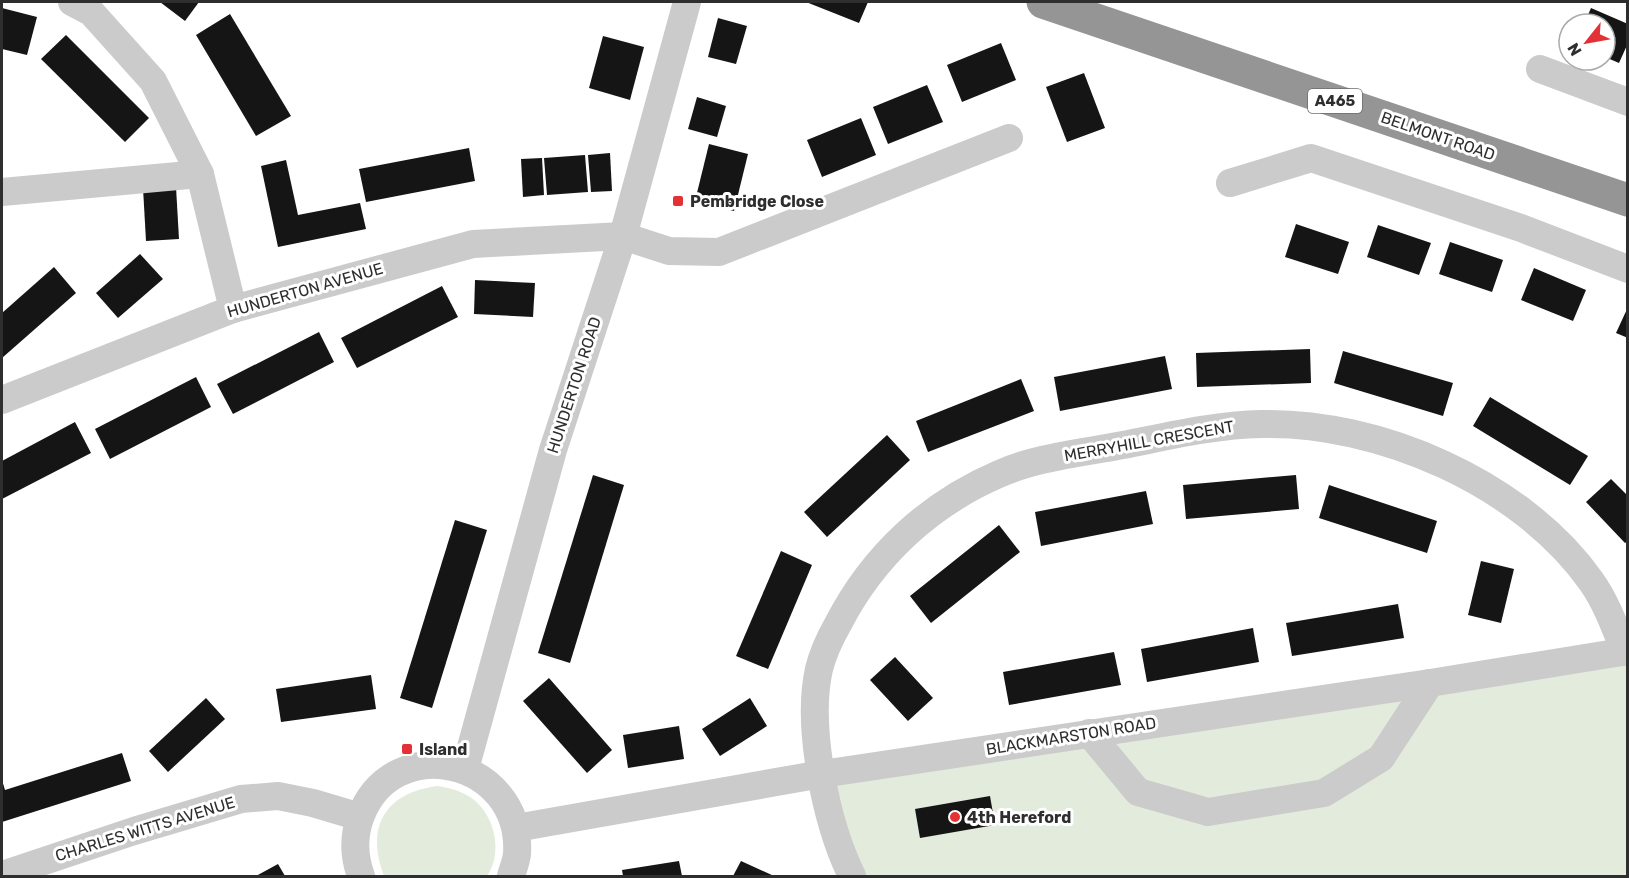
<svg xmlns="http://www.w3.org/2000/svg" width="1629" height="878" font-family="Rubik,sans-serif">
	<rect width="100%" height="100%" fill="#fff"/>
	<g fill="#e3ecdc">
		<polygon points="1627,650 1627,876 852,876 822,774"/>
		<path d="M 437,786 C 451,788 462,791 473,799 C 495,816 503,853 487,876 L 384,876 C 365,827 385,793 437,786 Z"/>
	</g>
	<g fill="#151515">
		<polygon points="160,2 199,2 185,21"/>
		<polygon points="806,2 868,2 859,23"/>
		<polygon points="2,8 37,17 27,55 2,49"/>
		<polygon points="1591,8 1628,24 1628,43 1619,63 1605,57 1605,24 1584,24"/>
		<polygon points="230,14 291,116 256,136 196,35"/>
		<polygon points="718,18 747,26 736,64 708,57"/>
		<polygon points="66,35 149,118 125,142 41,59"/>
		<polygon points="603,36 644,47 630,100 589,88"/>
		<polygon points="1001,43 1016,80 962,102 947,65"/>
		<polygon points="1084,73 1105,128 1067,142 1046,87"/>
		<polygon points="927,85 943,122 888,144 873,107"/>
		<polygon points="697,97 726,106 717,137 688,129"/>
		<polygon points="861,118 876,155 822,177 807,140"/>
		<polygon points="709,144 748,154 734,211 695,201"/>
		<polygon points="469,148 475,181 366,202 359,169"/>
		<polygon points="610,153 612,191 591,192 588,155"/>
		<polygon points="585,155 588,192 547,195 544,158"/>
		<polygon points="542,158 544,195 523,197 521,159"/>
		<polygon points="286,160 298,215 360,203 366,229 278,247 261,166"/>
		<polygon points="176,187 179,239 146,241 143,188"/>
		<polygon points="1296,224 1349,242 1338,274 1285,257"/>
		<polygon points="1378,225 1431,243 1419,275 1367,257"/>
		<polygon points="1450,242 1503,260 1492,292 1439,274"/>
		<polygon points="140,254 163,279 118,318 96,293"/>
		<polygon points="54,267 76,293 2,358 2,313"/>
		<polygon points="1534,268 1586,290 1573,321 1521,300"/>
		<polygon points="475,280 535,283 533,317 474,314"/>
		<polygon points="442,286 458,317 357,368 341,338"/>
		<polygon points="1628,307 1628,338 1616,333"/>
		<polygon points="319,332 334,362 233,414 217,384"/>
		<polygon points="1310,349 1311,383 1197,387 1196,353"/>
		<polygon points="1343,351 1453,383 1443,416 1334,383"/>
		<polygon points="1165,356 1172,389 1060,411 1054,377"/>
		<polygon points="196,377 211,407 110,459 95,429"/>
		<polygon points="1021,379 1034,411 928,452 916,421"/>
		<polygon points="1490,397 1588,456 1570,485 1473,426"/>
		<polygon points="75,422 91,453 2,499 2,461"/>
		<polygon points="887,435 910,460 827,537 804,512"/>
		<polygon points="593,475 624,485 570,663 538,653"/>
		<polygon points="1296,475 1299,509 1186,519 1183,485"/>
		<polygon points="1611,479 1628,496 1628,541 1625,543 1586,502"/>
		<polygon points="1329,485 1437,521 1427,553 1319,518"/>
		<polygon points="1146,491 1153,524 1041,546 1035,512"/>
		<polygon points="455,520 487,530 432,708 400,698"/>
		<polygon points="999,525 1020,552 931,623 910,596"/>
		<polygon points="781,551 812,565 768,669 736,656"/>
		<polygon points="1481,561 1514,569 1501,623 1468,615"/>
		<polygon points="1398,604 1404,638 1292,656 1286,623"/>
		<polygon points="1253,628 1259,662 1147,682 1141,649"/>
		<polygon points="1114,652 1121,685 1009,705 1003,672"/>
		<polygon points="895,657 933,698 908,721 870,680"/>
		<polygon points="371,675 376,709 281,722 276,689"/>
		<polygon points="549,678 612,750 587,773 523,701"/>
		<polygon points="206,698 225,719 168,772 149,751"/>
		<polygon points="750,698 767,726 720,756 702,729"/>
		<polygon points="679,726 684,759 628,768 623,735"/>
		<polygon points="122,753 131,781 2,822 2,780 5,790"/>
		<polygon points="990,796 995,825 920,838 915,809"/>
		<polygon points="679,861 682,876 623,876 622,870"/>
		<polygon points="741,861 774,876 733,876"/>
		<polygon points="278,864 285,876 256,876"/>
	</g>
	<g fill="none" stroke-linecap="round" stroke-linejoin="round">
		<g stroke="#cbcbcb" stroke-width="28">
			<polyline points="72,2 91,12 153,81 200,174 233,309"/>
			<polyline points="1540,69 1628,102"/>
			<polyline points="1230,183 1311,158 1521,228 1628,269"/>
			<polyline points="2,192 200,174"/>
			<polyline points="2,400 233,309 473,244 623,236 669,251 719,252 1009,138"/>
			<polyline points="1089,733 1138,792 1208,812 1324,793 1381,758 1430,683"/>
			<polyline points="465,769 553,450 623,236 687,2"/>
			<polyline points="516,828 822,774 1430,683 1628,651"/>
			<polyline points="2,875 134,831 241,799 278,796 313,803 360,817"/>
			<path d="M 361,876 C 354,857 353,838 360,818 C 392,729 523,759 517,854 C 516,862 513,869 511,876"/>
			<path d="M 852,876 C 826,823 806,727 819,669 C 823,653 830,638 838,624 C 873,556 929,504 999,474 C 1037,457 1082,453 1123,445 C 1169,436 1214,425 1261,424 C 1378,421 1522,483 1591,581 C 1606,602 1615,627 1625,652"/>
		</g>
		<polyline stroke="#959595" stroke-width="33" points="1043,2 1628,200"/>
	</g>
	<g fill="#e43135" stroke="#fff" stroke-width="2">
		<rect x="672" y="195" width="12" height="12" rx="3"/>
		<rect x="401" y="743" width="12" height="12" rx="3"/>
		<circle cx="955" cy="817" r="6"/>
	</g>
	<g text-anchor="middle" dominant-baseline="central" stroke-width="6" stroke-linejoin="round" paint-order="stroke">
		<rect fill="#fff" stroke="#6d6d6d" stroke-width="1.5" x="1308" y="89" width="54" height="24" rx="4.5"/>
		<g font-size="15" font-weight="bold" fill="#2e2e2e">
			<text x="1335" y="101">A465</text>
		</g>
		<g font-size="16" fill="#2e2e2e" stroke="#fff">
			<text transform="translate(1438 136) rotate(19)">BELMONT ROAD</text>
			<text transform="translate(305 290) rotate(-16)">HUNDERTON AVENUE</text>
			<text transform="translate(574 385) rotate(-72)">HUNDERTON ROAD</text>
			<text transform="translate(1149 441) rotate(-10)">MERRYHILL CRESCENT</text>
			<text transform="translate(1071 736) rotate(-9)">BLACKMARSTON ROAD</text>
			<text transform="translate(145 829) rotate(-17)">CHARLES WITTS AVENUE</text>
		</g>
		<g font-size="16" font-weight="bold" fill="#2e2e2e" stroke="#fff" text-anchor="start">
			<text x="690" y="201">Pembridge Close</text>
			<text x="419" y="749">Island</text>
			<text x="967" y="817">4th Hereford</text>
		</g>
	</g>
	<rect width="1629" height="878" fill="none" stroke="#2e2e2e" stroke-width="6"/>
	<g transform="translate(1587 42) rotate(239)"><circle r="28" fill="#ffffff" stroke="#ababab" stroke-width="1.5"/>
	<path d="M0-4.5L10 22L0 15L-10 22Z" fill="#e43135"/>
	<text y="-9" font-size="16" font-weight="bold" text-anchor="middle" fill="#2e2e2e">N</text>
	</g>
</svg>
